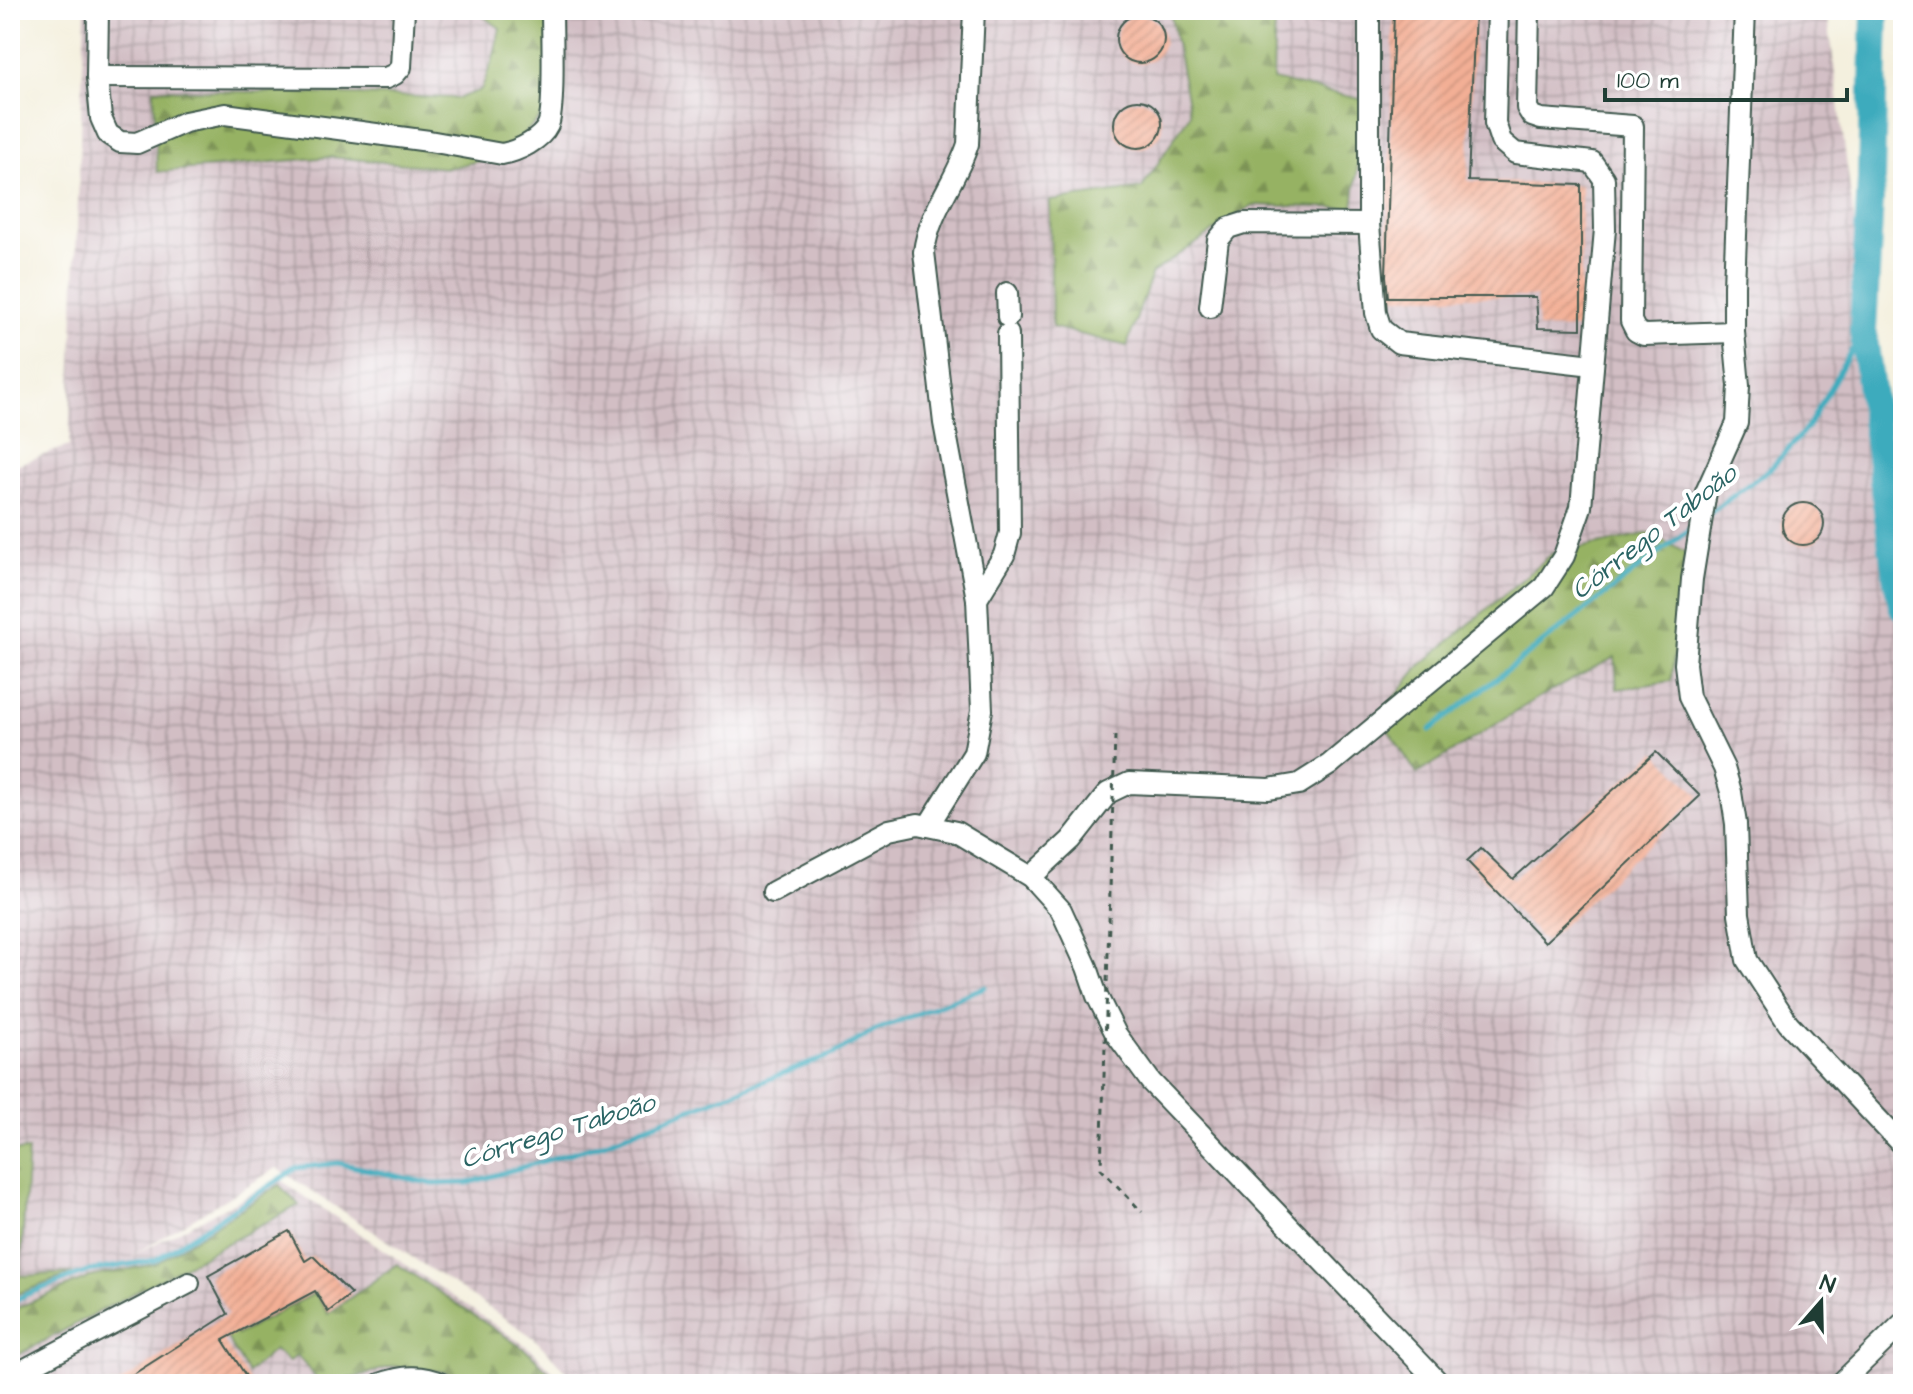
<svg xmlns="http://www.w3.org/2000/svg" width="1913" height="1394" font-family="'Architects Daughter',sans-serif">
	<defs>
		<pattern id="industrial-grid" width="8" height="8" patternUnits="userSpaceOnUse" patternTransform="scale(2)"><rect width="8" height="8" fill="#d2bec4"/><path d="M0 4h8M4 0v8" fill="none" stroke="#aa9ca0"/></pattern>
		<pattern id="forest-firs" width="22" height="20" patternUnits="userSpaceOnUse" patternTransform="scale(2)"><rect width="22" height="20" fill="#96b263"/><path d="M5 1l3.5 6h-7zM16 11l3.5 6h-7z" fill="#7a9252"/></pattern>
		<pattern id="building-hatch" width="6" height="6" patternUnits="userSpaceOnUse" patternTransform="scale(2)"><rect width="6" height="6" fill="#f3af95"/><path d="M-1 1l2-2M0 6l6-6M5 7l2-2" fill="none" stroke="#d09781"/></pattern>
	</defs>
	<rect width="100%" height="100%" fill="#fff"/>
	<filter id="ink" filterUnits="userSpaceOnUse"><feTurbulence type="fractalNoise" baseFrequency=".0125" numOctaves="2"/><feDisplacementMap in="SourceGraphic" scale="16" xChannelSelector="R" yChannelSelector="G"/><feConvolveMatrix kernelMatrix="1 2 1 2 8 2 1 2 1" color-interpolation-filters="sRGB"/></filter>
	<filter id="wash" filterUnits="userSpaceOnUse"><feTurbulence type="fractalNoise" baseFrequency=".006" numOctaves="4" result="noise"/><feDisplacementMap in="SourceGraphic" scale="32" xChannelSelector="R" yChannelSelector="G"/><feGaussianBlur stdDeviation="1.8" result="paint"/><feColorMatrix in="noise" values="0 0 0 0 0 0 0 0 0 0 0 0 0 0 0 0 0 1.4 0 .05"/><feComposite in="paint" operator="in"/></filter>
	<g filter="url(#wash)">
		<rect width="100%" height="100%" fill="#f4f0de"/>
		<polygon fill="url(#industrial-grid)" points="85,10 1827,10 1903,602 1903,1384 578,1384 533,1337 277,1168 131,1256 279,1179 532,1350 565,1384 10,1384 10,467 69,446"/>
		<g fill="url(#forest-firs)" stroke="#5a784c" stroke-width="2">
			<polygon points="474,10 552,10 551,106 504,155 448,168 331,157 157,172 154,89 459,98 481,90 493,59 500,28"/>
			<polygon points="1120,10 1275,10 1273,80 1365,100 1353,208 1253,205 1152,273 1127,346 1052,327 1050,201 1142,188 1190,114 1170,11"/>
			<polygon points="1650,533 1685,553 1671,681 1617,689 1615,657 1539,697 1417,774 1379,716 1420,666 1552,554"/>
			<polygon points="28,1150 20,1276 73,1273 20,1293 10,1299 10,1152"/>
			<polygon points="279,1185 299,1205 10,1359 10,1311 90,1277 155,1264"/>
			<polygon points="397,1264 530,1353 560,1384 472,1384 446,1372 393,1366 332,1384 321,1384 297,1355 289,1362 274,1350 248,1373 221,1328 229,1323 237,1335 315,1293 328,1314"/>
		</g>
		<g fill="none" stroke-linecap="round" stroke-linejoin="round">
			<g stroke="#3eabbd" stroke-width="5">
				<polyline points="1709,514 1772,467 1807,428 1863,330"/>
				<polyline points="1430,730 1695,525"/>
				<polyline points="10,1304 25,1295 89,1271 155,1260 297,1168 338,1163 433,1184 468,1183 598,1145 834,1054 876,1030 985,987"/>
			</g>
			<polyline stroke="#3eabbd" stroke-width="28" points="1875,10 1871,180 1863,330 1896,575 1903,607"/>
		</g>
		<g id="blocks">
			<g fill="url(#building-hatch)">
				<polygon points="1394,10 1475,10 1468,181 1581,185 1581,329 1538,328 1536,297 1388,297 1386,276"/>
				<circle cx="1140" cy="39" r="24"/>
				<circle cx="1138" cy="124" r="24"/>
				<circle cx="1803" cy="524" r="21"/>
				<polygon points="1656,752 1700,796 1545,942 1467,861 1481,848 1513,879"/>
				<polygon points="289,1231 305,1261 313,1256 351,1294 328,1312 315,1291 223,1340 251,1384 118,1384 228,1314 208,1276"/>
			</g>
		</g>
	</g>
	<g filter="url(#ink)">
		<use href="#blocks" fill-opacity="0" stroke="#3f584e" stroke-width="2"/>
		<g fill="none" stroke-linecap="round" stroke-linejoin="round">
			<g stroke="#3f584e" stroke-width="24">
				<g id="minor">
					<path d="M 98,10 L 97,77 L 101,118 L 108,134 L 120,142 L 137,143 L 185,122 L 225,114 L 429,141 L 502,154 C 518,151 541,140 548,125 C 555,110 552,31 552,10"/>
					<polyline points="1369,10 1369,224 1376,313 1381,329 1399,343 1593,365"/>
					<polyline points="1529,10 1527,108 1532,116 1541,119 1633,126 1631,321 1636,331 1644,335 1734,332"/>
					<polyline points="1745,10 1734,286 1734,332 1739,386 1737,423 1706,492 1692,579 1685,664 1689,697 1724,768 1731,792 1736,824 1739,914 1747,960 1788,1023 1903,1146"/>
					<polyline points="97,77 386,78 395,74 401,67 404,10"/>
					<polyline points="1007,293 1008,317"/>
					<polyline points="1210,307 1218,240 1228,228 1244,223 1369,224"/>
					<polyline points="977,599 1004,555 1010,533 1008,334"/>
					<path d="M 928,826 L 974,753 L 982,710 L 977,599 L 944,423 L 924,252 C 929,211 956,182 968,144 L 974,10"/>
					<polyline points="1031,877 1071,840 1108,793 1129,783 1269,789 1299,784 1329,765 1544,587 1564,556 1581,507 1605,229 1604,179 1592,162 1515,153 1501,141 1495,123 1498,10"/>
					<polyline points="773,892 889,830 918,824 956,832 1031,877 1061,910 1087,967 1097,996 1116,1034 1151,1082 1440,1384"/>
					<polyline points="10,1377 189,1283"/>
					<path d="M 380,1384 C 402,1376 421,1374 442,1384"/>
					<polyline points="1840,1384 1903,1323"/>
				</g>
			</g>
			<use href="#minor" stroke="#fff" stroke-width="20"/>
			<polyline stroke="#3f584e" stroke-width="3" stroke-dasharray="6 6" stroke-linecap="butt" points="1115,736 1101,1169 1142,1212"/>
		</g>
	</g>
	<g text-anchor="middle" dominant-baseline="central" stroke-width="8" stroke-linejoin="round" paint-order="stroke">
		<g font-size="26" font-style="italic" fill="#2a6464" stroke="#fff">
			<text transform="translate(1654 532) rotate(-38)">Córrego Taboão</text>
			<text transform="translate(558 1131) rotate(-17)">Córrego Taboão</text>
		</g>
	</g>
	<rect width="1913" height="1394" fill="none" stroke="#fff" stroke-width="40"/>
	<g transform="translate(1821 1302) rotate(20)" stroke="#ffffff" stroke-width="6" paint-order="stroke">
	<path d="M0-6L14 30L0 20L-14 30Z" fill="#1f3d34"/>
	<text y="-12" font-size="22" font-weight="bold" text-anchor="middle" fill="#1f3d34">N</text>
	</g>
	<path d="M1605 88v12h242v-12" fill="none" stroke="#1f3d34" stroke-width="4"/>
	<text x="1617" y="88" font-size="24" fill="#1f3d34" stroke="#ffffff" stroke-width="6" paint-order="stroke">100 m</text>
</svg>
